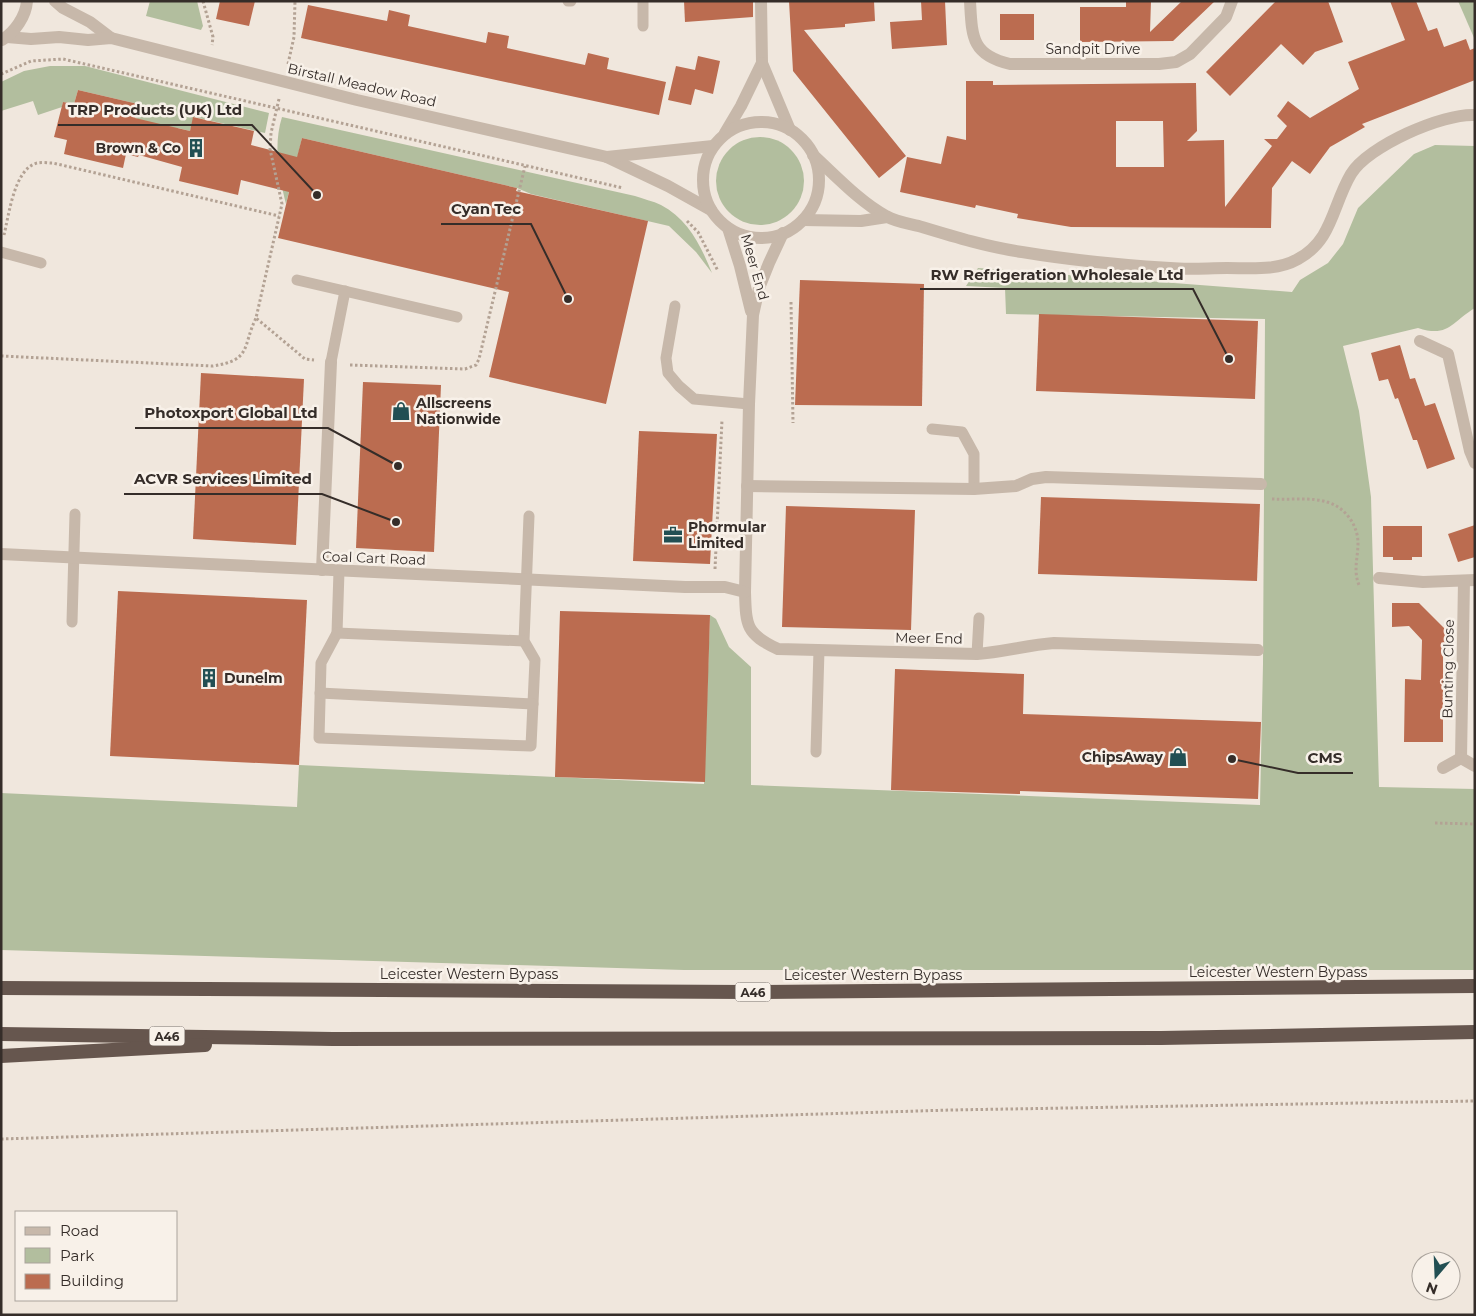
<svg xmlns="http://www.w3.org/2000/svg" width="1476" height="1316" font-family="Montserrat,sans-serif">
	<rect width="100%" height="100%" fill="#f0e7dd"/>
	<g fill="#b2be9e">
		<polygon points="150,1 197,1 203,26 201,30 146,16"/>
		<polygon points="1458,1 1475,1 1475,40"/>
		<polygon points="50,66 85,66 269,113 265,133 194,117 190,131 178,128 177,133 135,118 138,104 78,90 74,104 63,102 62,107 38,115 33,101 1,111 1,82 24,71"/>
		<path d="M 282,117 L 635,196 C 643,199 653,201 661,205 C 688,219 701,246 712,273 L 696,252 L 669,226 L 531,194 L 517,188 L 302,138 L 286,204 C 279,175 273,146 282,117 Z"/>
		<circle cx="760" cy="181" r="44"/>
		<path d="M 1435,145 L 1475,146 L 1475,308 C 1451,322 1449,338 1418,328 L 1343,346 L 1359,411 L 1371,497 L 1379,787 L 1475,789 L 1475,970 L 684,970 L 1,950 L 1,793 L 297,807 L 299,765 L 704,784 L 710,615 L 716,619 L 729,647 L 751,667 L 751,785 L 1260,805 L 1263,664 L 1265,319 L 1006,314 L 1005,288 L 966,286 L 978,268 L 1292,292 L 1300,280 L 1328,263 L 1343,244 L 1358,208 L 1414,154 Z"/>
	</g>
	<g fill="#bb6c50" fill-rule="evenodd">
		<polygon points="220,1 255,1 249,26 216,19"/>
		<polygon points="684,1 753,1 753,17 685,22"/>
		<polygon points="789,1 874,1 875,21 845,24 845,27 804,30 906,156 879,178 793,71"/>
		<polygon points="921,1 945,1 947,45 892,49 890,22 922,20"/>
		<polygon points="1126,1 1151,1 1150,32 1182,1 1215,1 1173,41 1080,42 1080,7 1126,7"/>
		<polygon points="1276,1 1328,1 1343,42 1315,52 1303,65 1281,44 1230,96 1206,72"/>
		<path d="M 1390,1 L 1416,1 L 1428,31 L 1437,28 L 1444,47 L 1466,39 L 1470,50 L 1475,48 L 1475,80 L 1362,124 L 1365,127 L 1330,147 L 1310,174 L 1292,161 L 1272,188 L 1271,228 L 1071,227 L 1017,218 L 1018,214 L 976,205 L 975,208 L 900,192 L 907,157 L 941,164 L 947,136 L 966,140 L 966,81 L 993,81 L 993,85 L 1196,83 L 1197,131 L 1187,141 L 1224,140 L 1225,207 L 1272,146 L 1264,139 L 1277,139 L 1287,126 L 1277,116 L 1288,101 L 1310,118 L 1359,89 L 1348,62 L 1405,40 ZM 1116,121 L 1163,121 L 1164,167 L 1116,167 Z"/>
		<polygon points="308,5 387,21 389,10 410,15 408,26 486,43 488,32 509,36 507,48 585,65 588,53 609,58 607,69 666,82 659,115 301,38"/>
		<rect x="1000" y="14" width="34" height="26"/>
		<polygon points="698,56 720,61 713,94 695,89 691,105 668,100 676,66 695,70"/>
		<polygon points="78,90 138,104 135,118 190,131 193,117 254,131 251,145 297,157 302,138 517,188 516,191 648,221 606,404 489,377 509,292 278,238 289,192 241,180 238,195 179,181 182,167 139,155 138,157 126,154 123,168 64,154 67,140 54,137 63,102 74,104"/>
		<polygon points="800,280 924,284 922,406 795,405"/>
		<polygon points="1039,314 1258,321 1255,399 1036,391"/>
		<polygon points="1400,345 1410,379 1415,378 1425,406 1435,403 1455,459 1427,469 1417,440 1413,440 1398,398 1395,399 1388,379 1379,381 1371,353"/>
		<polygon points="201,373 304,379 296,545 193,539"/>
		<polygon points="363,382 441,385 434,552 356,548"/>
		<polygon points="639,431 717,434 710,564 633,561"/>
		<polygon points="1041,497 1260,504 1257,581 1038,574"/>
		<polygon points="786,506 915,510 911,630 782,627"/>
		<polygon points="1475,525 1475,557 1458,562 1448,534"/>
		<polygon points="1383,526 1422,526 1422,557 1412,557 1412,560 1393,560 1393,557 1383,557"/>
		<polygon points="118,591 307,600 299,765 110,756"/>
		<polygon points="1392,603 1419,603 1445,629 1445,656 1443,656 1443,742 1404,742 1405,679 1421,680 1422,640 1409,626 1392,627"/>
		<polygon points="560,611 710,615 705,782 555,777"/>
		<polygon points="895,669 1024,674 1023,714 1261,722 1258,799 1020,791 1020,794 891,790"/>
	</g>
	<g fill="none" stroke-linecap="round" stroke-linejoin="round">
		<g stroke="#b3a294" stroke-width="3" stroke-dasharray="2.5 2.5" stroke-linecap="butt">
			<polyline points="203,1 213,37 212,45"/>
			<polyline points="288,64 294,37 295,1"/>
			<polyline points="1,74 31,61 63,59 623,188"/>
			<polyline points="279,99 271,133 270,149 282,204 256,318 305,359 314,360"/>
			<polyline points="687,221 698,232 718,271"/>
			<path d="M 4,235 C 9,215 14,169 37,163 C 42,162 48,163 53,163 L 279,216"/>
			<polyline points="791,302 793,423"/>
			<path d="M 1,356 L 213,366 C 252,360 242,347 256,318"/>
			<polyline points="350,365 465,369 476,365 479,359 525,166"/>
			<path d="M 1272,499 C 1290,500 1311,497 1327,502 C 1345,507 1358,525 1358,543 C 1358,558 1353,570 1359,585"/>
			<polyline points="715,569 722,420"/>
			<polyline points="1435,823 1475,824"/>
			<polyline points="1,1139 951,1110 1475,1101"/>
		</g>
		<g stroke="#c7b8aa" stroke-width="11">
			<polyline points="568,1 571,1"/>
			<polyline points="643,1 643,26"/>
			<polyline points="1,252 41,263"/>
			<polyline points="297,280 457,317"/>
			<polyline points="675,306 666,358 668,373 679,386 694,399 749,404"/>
			<polyline points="331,362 345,291"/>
			<polyline points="932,429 962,432 974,454 974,489"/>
			<polyline points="339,571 337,633 321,663 319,738 531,746 535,660 524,641 529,516"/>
			<polyline points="72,622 75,514"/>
			<polyline points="337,633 524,641"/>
			<polyline points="977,654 979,618"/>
			<polyline points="320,693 533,704"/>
			<polyline points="816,752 819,650"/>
		</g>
		<g stroke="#c7b8aa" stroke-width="12">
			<polyline points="761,1 762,63 790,130"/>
			<path d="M 970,1 C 972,36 971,55 1010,64 L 1159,64 L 1176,62 L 1190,54 L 1226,17 L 1232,1"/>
			<polyline points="725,133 741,106 762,63"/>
			<path d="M 813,155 C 835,175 860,202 886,216 C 896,222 911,224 922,227 C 955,237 988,247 1022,252 C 1070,260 1121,265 1170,268 C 1189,270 1208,268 1227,268 C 1251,268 1277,271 1298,259 C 1333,240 1332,206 1351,174 C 1368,146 1443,113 1475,115"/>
			<polyline points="803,220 861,221 887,217"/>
			<polyline points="728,228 740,266 751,311"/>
			<path d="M 783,233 L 769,263 L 759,288 L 753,315 L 749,404 L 745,592 C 746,626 746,634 778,649 L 977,654 C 1003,652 1028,645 1054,643 L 1258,650"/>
			<polyline points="1420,341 1448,354 1470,451 1475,463"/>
			<polyline points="747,486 974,489 1016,486 1032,479 1046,477 1261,484"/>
			<polyline points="1,554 685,587 725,587 745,592"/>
			<polyline points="322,570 331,362"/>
			<polyline points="1379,578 1423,582 1475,580"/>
			<polyline points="1461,758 1464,581"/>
			<polyline points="1443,768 1461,758 1475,766"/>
		</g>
		<g stroke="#c7b8aa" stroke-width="12">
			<polyline points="55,1 63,8 90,22 111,38"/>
			<polyline points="7,37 31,39 59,37 88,40 111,38 357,100 607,157 668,186 711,210"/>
			<path d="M 2,40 C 15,32 26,16 27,1"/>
			<circle cx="761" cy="180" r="58"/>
			<polyline points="607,157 713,146"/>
		</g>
		<g stroke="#66564e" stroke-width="14">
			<polyline points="1,988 748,992 1475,986"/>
			<polyline points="1,1034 333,1039 1161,1038 1475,1032"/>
			<polyline points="1,1056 205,1045"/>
		</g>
	</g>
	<defs>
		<g id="building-bare" transform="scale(1.5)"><path d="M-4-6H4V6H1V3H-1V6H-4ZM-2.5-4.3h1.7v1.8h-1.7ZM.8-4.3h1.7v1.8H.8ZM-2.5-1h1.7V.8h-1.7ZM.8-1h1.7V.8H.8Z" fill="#224f53" stroke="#f8f1e9" stroke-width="2.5" paint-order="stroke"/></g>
		<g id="shop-bare" transform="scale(1.5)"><path d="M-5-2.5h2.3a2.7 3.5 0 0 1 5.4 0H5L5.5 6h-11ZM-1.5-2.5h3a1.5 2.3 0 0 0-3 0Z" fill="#224f53" stroke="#f8f1e9" stroke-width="2.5" paint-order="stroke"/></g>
		<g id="office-bare" transform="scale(1.5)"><path d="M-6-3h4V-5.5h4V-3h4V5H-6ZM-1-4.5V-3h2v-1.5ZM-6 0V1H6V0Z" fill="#224f53" stroke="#f8f1e9" stroke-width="2.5" paint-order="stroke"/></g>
	</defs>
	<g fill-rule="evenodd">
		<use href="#building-bare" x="196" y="148"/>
		<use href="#shop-bare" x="401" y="411"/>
		<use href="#office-bare" x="673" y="535"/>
		<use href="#building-bare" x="209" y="678"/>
		<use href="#shop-bare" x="1178" y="757"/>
	</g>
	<g text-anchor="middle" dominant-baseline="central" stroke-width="5" stroke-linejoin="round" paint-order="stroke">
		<g fill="#f8f1e9" stroke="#706863" stroke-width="1">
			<rect x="735.5" y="982.5" width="35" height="19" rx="4"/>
			<rect x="149.5" y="1026.5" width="35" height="19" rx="4"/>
		</g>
		<g font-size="12" font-weight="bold" fill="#352d29">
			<text x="753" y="992">A46</text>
			<text x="167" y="1036">A46</text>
		</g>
		<g font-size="14" fill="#352d29" stroke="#f8f1e9">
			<text x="1093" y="49">Sandpit Drive</text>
			<text transform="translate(362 85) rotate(13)">Birstall Meadow Road</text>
			<text transform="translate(755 267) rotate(74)">Meer End</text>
			<text transform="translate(374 558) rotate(2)">Coal Cart Road</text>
			<text transform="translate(929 638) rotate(1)">Meer End</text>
			<text transform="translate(1448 669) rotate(-89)">Bunting Close</text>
			<text x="1278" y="972">Leicester Western Bypass</text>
			<text x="469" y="974">Leicester Western Bypass</text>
			<text x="873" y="975">Leicester Western Bypass</text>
		</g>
		<g font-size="14" font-weight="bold" fill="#352d29" stroke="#f8f1e9" text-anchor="start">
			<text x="181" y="148" text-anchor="end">Brown &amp; Co</text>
			<text x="416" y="403">Allscreens<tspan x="416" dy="16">Nationwide</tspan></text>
			<text x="688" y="527">Phormular<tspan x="688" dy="16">Limited</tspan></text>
			<text x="224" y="678">Dunelm</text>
			<text x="1163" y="757" text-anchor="end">ChipsAway</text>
		</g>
	</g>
	<path fill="none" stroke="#352d29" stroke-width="2" d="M317 195L252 125H58M568 299L531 224H441M1229 359L1193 289H920M398 466L328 428H135M396 522L322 494H124M1232 759L1298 773H1353"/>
	<g fill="#352d29" stroke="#f8f1e9" stroke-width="2">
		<circle cx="317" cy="195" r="5"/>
		<circle cx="568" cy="299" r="5"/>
		<circle cx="1229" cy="359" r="5"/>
		<circle cx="398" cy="466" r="5"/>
		<circle cx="396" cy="522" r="5"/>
		<circle cx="1232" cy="759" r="5"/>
	</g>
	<g font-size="15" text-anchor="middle" font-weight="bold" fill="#352d29" stroke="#f8f1e9" stroke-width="5" stroke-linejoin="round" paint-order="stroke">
		<text x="155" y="115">TRP Products (UK) Ltd</text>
		<text x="486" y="214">Cyan Tec</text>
		<text x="1057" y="280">RW Refrigeration Wholesale Ltd</text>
		<text x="231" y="418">Photoxport Global Ltd</text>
		<text x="223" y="484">ACVR Services Limited</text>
		<text x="1325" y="763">CMS</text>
	</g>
	<rect width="1476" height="1316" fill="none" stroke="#352d29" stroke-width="5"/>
	<rect x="15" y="1211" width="162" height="90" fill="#f8f1e9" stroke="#aaa39c"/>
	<rect x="25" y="1227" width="25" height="8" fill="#c7b8aa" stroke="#aaa39c"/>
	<text x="60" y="1236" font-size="15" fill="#352d29">Road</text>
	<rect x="25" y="1248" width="25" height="15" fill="#b2be9e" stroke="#aaa39c"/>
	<text x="60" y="1261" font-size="15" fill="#352d29">Park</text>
	<rect x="25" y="1274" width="25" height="15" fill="#bb6c50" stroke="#aaa39c"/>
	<text x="60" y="1286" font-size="15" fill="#352d29">Building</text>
	<g transform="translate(1436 1276) rotate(199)"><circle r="24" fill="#f8f1e9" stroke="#aaa39c"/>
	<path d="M0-4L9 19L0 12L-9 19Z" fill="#224f53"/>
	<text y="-8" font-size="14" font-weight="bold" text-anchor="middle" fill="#352d29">N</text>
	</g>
</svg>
